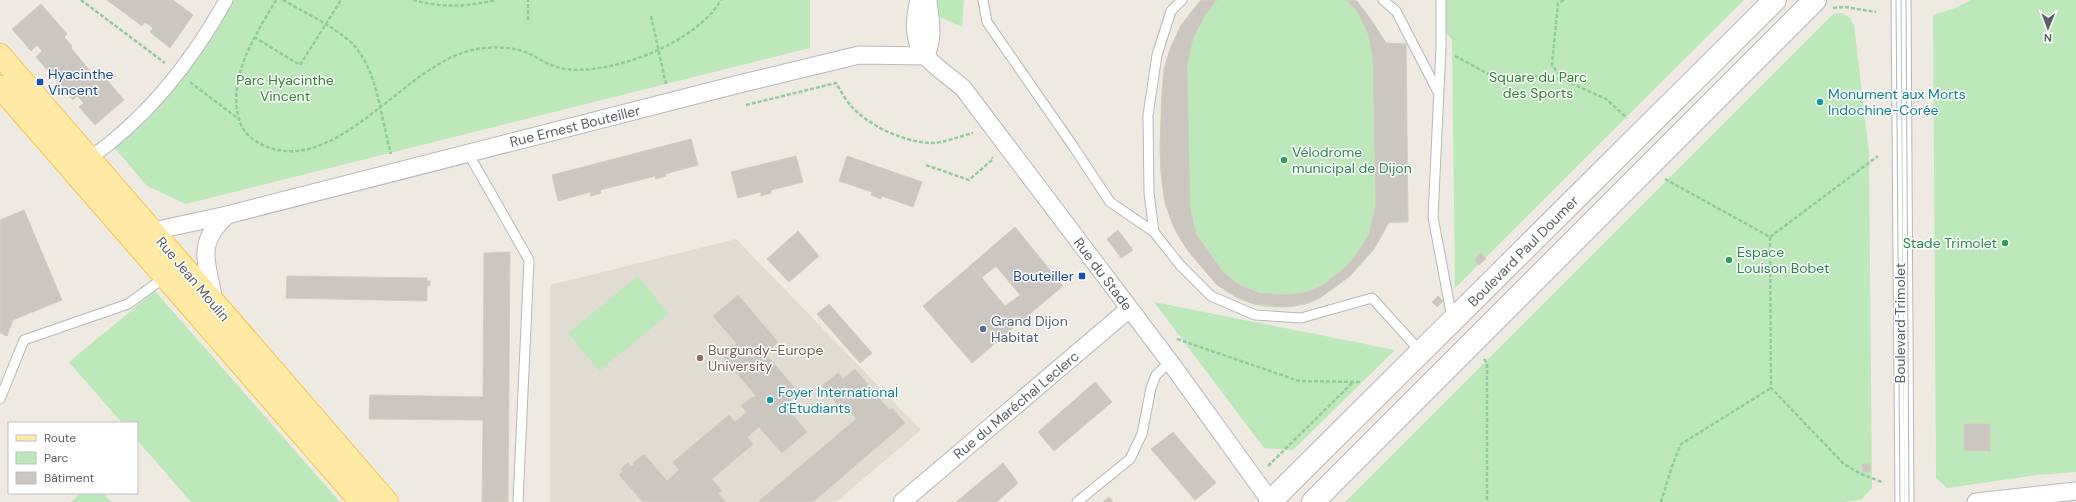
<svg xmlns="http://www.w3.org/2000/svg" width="2076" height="502" font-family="'DM Sans',sans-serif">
	<rect width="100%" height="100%" fill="#eeeae1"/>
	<polygon fill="#e0dcd1" points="736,239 921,430 836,502 550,502 550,285"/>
	<g fill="#bde9ba">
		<polygon points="234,0 810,0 810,48 186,204 147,186 114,147 179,82 214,35"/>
		<polygon points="936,0 964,0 962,27 937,16"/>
		<path d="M 1201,0 L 1356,0 L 1372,21 L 1386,43 L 1408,222 L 1389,223 C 1348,301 1266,346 1200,265 C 1190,254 1180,241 1174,228 C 1158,193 1159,152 1161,114 C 1162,72 1170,32 1201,0 Z"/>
		<path d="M 1436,0 L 1744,0 L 1455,288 L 1452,40 C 1443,28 1433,14 1436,0 Z"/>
		<polygon points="1971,0 2076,0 2076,472 2037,475 1947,488 1936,478 1933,15 1955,8"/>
		<polygon points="1842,13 1850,18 1854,25 1869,152 1872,488 1861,500 1844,502 1345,502 1833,14"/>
		<polygon points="638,276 669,314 599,371 568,333"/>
		<polygon points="155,291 340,502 191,502 137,440 137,423 122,423 69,362"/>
		<polygon points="1154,302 1395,350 1293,450 1264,448"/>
		<polygon points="80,493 103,493 112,502 71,502"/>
	</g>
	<g fill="#cbc7c0" stroke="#d3ccbf">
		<polygon points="107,0 173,0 193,15 170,48 150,32 153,28 145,22 142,26"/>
		<polygon points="1201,0 1217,0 1205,15 1193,38 1187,65 1190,207 1196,234 1223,272 1238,284 1259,293 1284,295 1304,293 1322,286 1346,267 1358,252 1369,234 1376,205 1373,58 1368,33 1357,11 1347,0 1357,1 1372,21 1386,43 1406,44 1408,222 1389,222 1374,249 1350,276 1320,298 1306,304 1286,307 1254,304 1236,297 1217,285 1188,251 1174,228 1165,203 1161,173 1160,147 1162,92 1164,69 1170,49 1181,25"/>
		<polygon points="41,4 67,34 64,37 72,46 71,48 97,79 102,74 124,100 95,125 79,107 84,103 77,96 73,100 36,57 42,51 37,45 31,51 12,29"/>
		<polygon points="691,139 698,165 665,174 666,176 656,179 655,176 600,190 601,193 591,196 590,192 558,201 552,175"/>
		<polygon points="796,156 803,182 771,190 771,193 761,196 761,192 738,198 731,172"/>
		<polygon points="847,156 922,182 913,207 882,196 881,199 871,195 872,192 839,181"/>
		<polygon points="24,210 62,300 13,320 7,336 0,333 0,220"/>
		<polygon points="1015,227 1063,286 1019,323 1005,306 1020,295 996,266 982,277 971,265"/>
		<polygon points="1118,230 1133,250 1121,258 1107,239"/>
		<polygon points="798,231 819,256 789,282 767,259"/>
		<polygon points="510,252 508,502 482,502 483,420 369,419 370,395 483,397 484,253"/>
		<polygon points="1481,253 1486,259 1479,265 1474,260"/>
		<polygon points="971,265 1019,323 972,363 923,306"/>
		<polygon points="287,276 427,278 427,281 430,281 430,286 427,286 427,301 286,298"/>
		<polygon points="738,295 778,342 768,351 767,350 764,352 799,393 788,403 787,401 783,404 807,432 782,453 759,427 747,437 753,444 712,479 722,491 718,493 726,502 643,502 619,475 623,471 621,469 628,462 631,467 634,464 633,463 644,454 667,481 679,470 673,462 729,415 735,422 747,412 741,406 752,397 753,398 756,396 721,354 733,344 734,346 737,344 713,316"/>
		<polygon points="1438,296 1443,301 1437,307 1432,302"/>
		<polygon points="829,304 872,353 860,363 817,314"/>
		<polygon points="855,369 889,410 892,408 905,423 813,502 758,502 856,419 849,410 845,413 822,386 838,373 843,379"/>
		<polygon points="1095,382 1112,402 1054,451 1038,432"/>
		<polygon points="1964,424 1990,424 1990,451 1964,450"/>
		<polygon points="1173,432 1216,483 1195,500 1151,449"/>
		<polygon points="1003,463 1018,483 997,502 956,502"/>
		<rect x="1862" y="464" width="8" height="8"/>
		<polygon points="1109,497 1113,502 1103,502"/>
	</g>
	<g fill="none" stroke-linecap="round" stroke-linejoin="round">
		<g stroke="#b4b8bd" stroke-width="11">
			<g id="service">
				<polyline points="983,0 987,22 1073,146 1110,202 1154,232 1149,193 1148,115 1157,55 1171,11 1182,0"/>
				<polyline points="1383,0 1396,11 1438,92"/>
				<polyline points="1441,0 1441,47 1433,217 1452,318"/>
				<polyline points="1896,0 1900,502"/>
				<polyline points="1906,0 1909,502"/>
				<polyline points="468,153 529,260 518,502"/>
				<polyline points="1154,232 1180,265 1211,296 1255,315 1301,318 1372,298 1421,352"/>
				<polyline points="0,399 24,340 128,304 165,277"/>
				<polyline points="1077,502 1130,459 1142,434 1151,388 1156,375 1170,362"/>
			</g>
		</g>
		<g stroke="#b4b8bd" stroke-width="15">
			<path id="pedestrian" d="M 90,158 C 147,118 192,61 226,0"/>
		</g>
		<g stroke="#b4b8bd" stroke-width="19">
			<g id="minor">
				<path d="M 919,0 C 906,51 928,59 963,88 L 1170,362 L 1271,502"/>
				<path d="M 925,56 C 935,38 930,20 928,0"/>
				<polyline points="153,231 227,215 739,84 859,55 925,56"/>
				<path d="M 214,301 C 208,265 194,244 227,215"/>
				<polyline points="902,502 1129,309"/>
				<polyline points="1976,502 2076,491"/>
			</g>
		</g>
		<g stroke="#b5b9bf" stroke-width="24">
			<g id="secondary">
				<polyline points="1270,502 1775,0"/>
				<polyline points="1313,502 1815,0"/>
			</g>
		</g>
		<g stroke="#ffc049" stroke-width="24">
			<g id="primary">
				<polyline points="0,55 387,502"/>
				<polyline points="0,87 361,502"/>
			</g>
		</g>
		<g stroke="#93ca9e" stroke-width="2.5" stroke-dasharray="4 2" stroke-linecap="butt">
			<polyline points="81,0 165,63"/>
			<path d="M 276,0 C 255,36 223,83 242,127 C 247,136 256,142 265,146 C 339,177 407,60 477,49 C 493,46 513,47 528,53 C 540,59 551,67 565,69 C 613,75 696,43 721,0"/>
			<path d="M 283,0 C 303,12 344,31 357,49 C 379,78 381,120 391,154"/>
			<path d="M 413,0 C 442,8 467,7 495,0"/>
			<polyline points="1564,0 1558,3 1552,65 1564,80 1606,99 1627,118"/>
			<polyline points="1833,8 1845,7 1876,12"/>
			<polyline points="651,16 666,84"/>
			<polyline points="528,20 528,0"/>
			<polyline points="254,37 300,65 341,0"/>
			<polyline points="1455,56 1494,77 1519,74 1564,80"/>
			<polyline points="190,82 240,120"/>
			<path d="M 746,105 L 836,83 C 841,91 846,101 853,108 C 871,127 905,142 931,143 C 945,143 960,136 973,133"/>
			<polyline points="926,165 969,180 993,159 992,157"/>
			<polyline points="1665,179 1770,237 1878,156"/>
			<polyline points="1770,237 1771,388 1844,464 1861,474 1882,482"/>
			<polyline points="1177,339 1299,381 1361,382"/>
			<polyline points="1484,359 1487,363 1487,502"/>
			<polyline points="1268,466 1352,383"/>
			<polyline points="1661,502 1672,466 1681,444 1771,388"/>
		</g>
		<use href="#service" stroke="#fff" stroke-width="9"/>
		<use href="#pedestrian" stroke="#fff" stroke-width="13"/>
		<use href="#minor" stroke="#fff" stroke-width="17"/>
		<use href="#secondary" stroke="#fff" stroke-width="22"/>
		<use href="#primary" stroke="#ffeaa5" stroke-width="22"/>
		<g stroke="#b3b4b5" stroke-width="1">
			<polyline points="1896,0 1900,502"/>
			<polyline points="1906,0 1909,502"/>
		</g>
	</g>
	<g fill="#1a4fb4" stroke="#fff" stroke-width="1.5">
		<rect x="36" y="78" width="8" height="8" rx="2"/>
		<rect x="1078" y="272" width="8" height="8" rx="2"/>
	</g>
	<g fill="#0f9aa8" stroke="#fff" stroke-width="1.5">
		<circle cx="1820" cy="102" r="4"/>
		<circle cx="770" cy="400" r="4"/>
	</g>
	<g fill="#2e9e5b" stroke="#fff" stroke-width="1.5">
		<circle cx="1284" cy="160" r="4"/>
		<circle cx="2005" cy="243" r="4"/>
		<circle cx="1729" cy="260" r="4"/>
	</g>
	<circle fill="#5c6f8a" stroke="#fff" stroke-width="1.5" cx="983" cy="329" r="4"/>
	<circle fill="#8d6e63" stroke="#fff" stroke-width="1.5" cx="700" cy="358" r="4"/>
	<g text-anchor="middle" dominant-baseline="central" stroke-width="3" stroke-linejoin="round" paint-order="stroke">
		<g font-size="14" fill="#164399" stroke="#fff" text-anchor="start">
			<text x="48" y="74">Hyacinthe<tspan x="48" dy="16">Vincent</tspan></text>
			<text x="1074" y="276" text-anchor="end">Bouteiller</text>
		</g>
		<g font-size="14" fill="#2d822b" stroke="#fff">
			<text x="1538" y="77">Square du Parc<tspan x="1538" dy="16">des Sports</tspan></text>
			<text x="285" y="80">Parc Hyacinthe<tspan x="285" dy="16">Vincent</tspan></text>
		</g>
		<g font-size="14" fill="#0d838f" stroke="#fff" text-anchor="start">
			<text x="1828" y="94">Monument aux Morts<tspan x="1828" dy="16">Indochine-Corée</tspan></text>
			<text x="778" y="392">Foyer International<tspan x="778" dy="16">d'Etudiants</tspan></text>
		</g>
		<g font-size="14" fill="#595f64" stroke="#fff">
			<text transform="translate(575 126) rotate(-14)">Rue Ernest Bouteiller</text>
			<text transform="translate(1523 251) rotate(-45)">Boulevard Paul Doumer</text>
			<text transform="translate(1103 274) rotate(53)">Rue du Stade</text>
			<text transform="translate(193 279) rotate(50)">Rue Jean Moulin</text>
			<text transform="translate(1900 323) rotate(-90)">Boulevard Trimolet</text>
			<text transform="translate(1016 405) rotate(-40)">Rue du Maréchal Leclerc</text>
		</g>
		<g font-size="14" fill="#27864d" stroke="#fff" text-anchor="start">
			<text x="1292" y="152">Vélodrome<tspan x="1292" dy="16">municipal de Dijon</tspan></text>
			<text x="1997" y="243" text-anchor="end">Stade Trimolet</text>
			<text x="1737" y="252">Espace<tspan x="1737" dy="16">Louison Bobet</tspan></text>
		</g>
		<g font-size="14" fill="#4e5e75" stroke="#fff" text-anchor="start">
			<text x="991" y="321">Grand Dijon<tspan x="991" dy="16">Habitat</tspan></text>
		</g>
		<g font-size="14" fill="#785e54" stroke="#fff" text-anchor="start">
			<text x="708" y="350">Burgundy-Europe<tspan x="708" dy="16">University</tspan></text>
		</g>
	</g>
	<rect x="8" y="422" width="130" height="72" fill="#ffffff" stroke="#bdbfc1"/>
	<rect x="16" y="435" width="20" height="6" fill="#ffeaa5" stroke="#bdbfc1"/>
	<text x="44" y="442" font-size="12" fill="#595f64">Route</text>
	<rect x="16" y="452" width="20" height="12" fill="#bde9ba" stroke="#bdbfc1"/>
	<text x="44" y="462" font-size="12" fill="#595f64">Parc</text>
	<rect x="16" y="472" width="20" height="12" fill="#cbc7c0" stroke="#bdbfc1"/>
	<text x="44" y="482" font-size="12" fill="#595f64">Bâtiment</text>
	<g transform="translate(2048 28) rotate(181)" stroke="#ffffff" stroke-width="3" paint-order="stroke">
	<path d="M0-3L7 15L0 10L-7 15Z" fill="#595f64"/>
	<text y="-6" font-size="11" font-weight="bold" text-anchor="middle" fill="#595f64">N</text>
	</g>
</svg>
